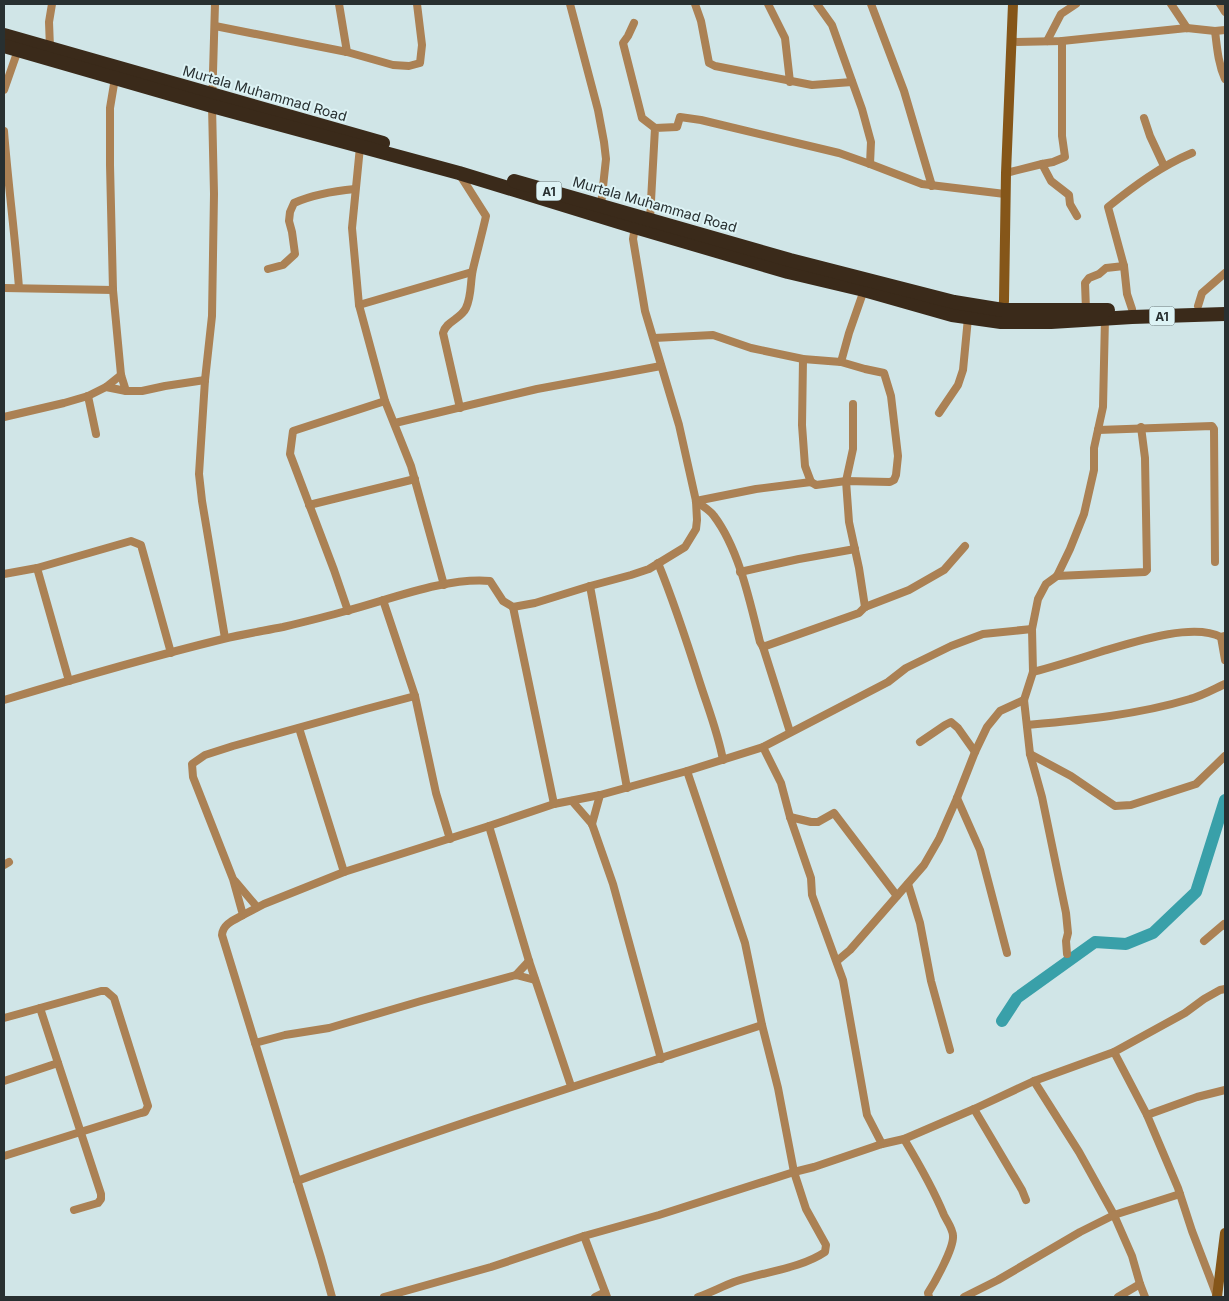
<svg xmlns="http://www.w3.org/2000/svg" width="1229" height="1301" font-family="Inter,sans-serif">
	<rect width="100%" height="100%" fill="#d0e5e7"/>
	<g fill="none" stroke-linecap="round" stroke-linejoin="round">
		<polyline stroke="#39a0a9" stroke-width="12" points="1002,1021 1017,998 1095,942 1126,944 1153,933 1196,892 1225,800"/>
		<g stroke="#ab8154" stroke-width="8">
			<polyline points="215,4 212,106 214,194 212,316 205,380 199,474 202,501 225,638"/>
			<polyline points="339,4 347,52"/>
			<polyline points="570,4 598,110 604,142 606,159 601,205"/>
			<polyline points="695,4 701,21 709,63 715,66 812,85 852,82"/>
			<polyline points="768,4 785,38 790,82"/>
			<polyline points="817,4 832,25 862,109 871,142 870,164"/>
			<polyline points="871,4 904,91 932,186"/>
			<polyline points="1171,4 1187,28"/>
			<polyline points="1220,4 1225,12"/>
			<polyline points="634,23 628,36 623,43 642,118 655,128"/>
			<polyline points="215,26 347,52 393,65 409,66 420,63 422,45 417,4"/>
			<path d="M 1215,31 C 1217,47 1218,63 1225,79"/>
			<polyline points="1047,41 1061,14 1076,4"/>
			<polyline points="1011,42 1062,41 1187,28 1215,31 1225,30"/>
			<polyline points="50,48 49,22 52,4"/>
			<polyline points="115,78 110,108 110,165 113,290 121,375 126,391"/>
			<polyline points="4,90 18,50"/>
			<polyline points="1144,118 1150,136 1164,166"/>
			<path d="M 4,131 C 8,183 15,235 19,288"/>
			<polyline points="360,147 352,228 359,305 385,401 411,466 444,585"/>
			<polyline points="1042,164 1051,181 1069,195 1070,204 1077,216"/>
			<polyline points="1006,173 1042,164 1053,162 1065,157 1062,136 1062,41"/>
			<polyline points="650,219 655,128 677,127 680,117 701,120 839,153 870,164 922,184 1005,194"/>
			<path d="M 268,269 L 283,265 L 295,254 L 292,232 L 289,221 L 290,212 L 294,203 C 314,194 334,191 355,189"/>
			<polyline points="4,288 113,290"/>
			<polyline points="359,305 472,272"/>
			<polyline points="1198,306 1202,293 1225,273"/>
			<path d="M 1132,309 L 1127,294 L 1124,266 L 1108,207 C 1134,186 1161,166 1192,153"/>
			<polyline points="1086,310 1085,283 1089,278 1099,274 1106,268 1124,266"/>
			<polyline points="654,338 713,335 751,348 803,359 841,362 865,369 884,373 891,396 898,456 896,475 894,480 890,482 846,481 816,485 811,482 756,489 696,501"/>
			<polyline points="803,359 802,425 805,466 811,482"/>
			<polyline points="841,362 849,333 864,290"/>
			<polyline points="106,387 121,375"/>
			<polyline points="88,396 96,434"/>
			<polyline points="853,404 853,449 846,481 849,522 859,568 865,607"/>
			<path d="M 460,408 L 443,333 C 446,321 461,319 466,308 C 472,295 470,282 473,269 C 477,252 482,234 486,216 L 460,175"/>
			<polyline points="939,413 958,385 963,370 968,318"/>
			<polyline points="4,417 64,403 88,396 106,387 126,391 142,391 165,386 205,380"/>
			<polyline points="395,423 537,389 661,366"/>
			<polyline points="1098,430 1212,426 1214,429 1215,562"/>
			<path d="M 696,501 C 702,506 710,510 714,516 C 739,549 750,602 760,642 L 763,647 L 859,613 L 865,607 L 909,590 L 944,570 L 965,546"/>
			<polyline points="309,505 415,479"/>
			<path d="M 658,563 C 674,602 687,642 700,683 C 708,708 718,733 723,760"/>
			<polyline points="37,568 69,681"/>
			<polyline points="740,572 799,559 855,549"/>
			<polyline points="4,574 37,568 131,541 141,545 171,653"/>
			<polyline points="1057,576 1145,572 1147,570 1145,458 1141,427"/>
			<polyline points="590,586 627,788"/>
			<polyline points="383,600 415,696 436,793 450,839"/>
			<polyline points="513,607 554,804"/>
			<polyline points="348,611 334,570 290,454 293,431 385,401"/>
			<polyline points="1221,637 1225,660"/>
			<polyline points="763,647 790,732"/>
			<path d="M 1033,672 C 1056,666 1078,659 1100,652 C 1131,643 1192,622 1221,637 L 1225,636"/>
			<path d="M 4,700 C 77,678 150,657 223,639 C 243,634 263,631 283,627 C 304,622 325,617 346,611 C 389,600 445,577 490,581 L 503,601 L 513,607 L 535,603 L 590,586 L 631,575 L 649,569 L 685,547 L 696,529 L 697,520 L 696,501 L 679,425 L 645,311 L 633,239 L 635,227"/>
			<path d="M 1027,725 C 1081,720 1137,715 1190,699 C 1202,696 1214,689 1225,684"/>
			<polyline points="299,728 344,872"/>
			<polyline points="920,742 945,725 951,722 958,728 975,752"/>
			<polyline points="763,747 781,783 790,817 811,878 812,895 843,980 867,1115 882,1144"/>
			<polyline points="1030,754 1071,776 1115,806 1131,805 1196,784 1225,756"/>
			<path d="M 687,771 L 745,943 L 762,1025 L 778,1088 L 794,1172 L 806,1209 L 826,1245 L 825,1252 C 800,1269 762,1272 734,1282 C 721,1287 710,1293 698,1297"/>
			<polyline points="957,798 980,850 1007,953"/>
			<polyline points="572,801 592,824 613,884 661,1059"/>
			<polyline points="790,817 811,822 818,822 834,813 897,896"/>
			<polyline points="592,824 600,795"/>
			<polyline points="4,865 9,862"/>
			<polyline points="235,881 257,907"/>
			<polyline points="908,884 920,923 931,981 950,1050"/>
			<polyline points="243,915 264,904 344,872 489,826"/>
			<polyline points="1204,941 1224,924 1225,926"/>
			<polyline points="1067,954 1066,941 1068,933 1066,913 1042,797 1030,754 1024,700 1033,672 1032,629 1038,599 1046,584 1057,576 1070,549 1084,514 1094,470 1094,448 1103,407 1105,318"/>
			<polyline points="837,961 850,950 924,865 939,839 957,798 975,752 987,727 1000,711 1024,700"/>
			<polyline points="516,975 529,961"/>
			<polyline points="40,1008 101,1194 101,1199 98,1203 74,1210"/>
			<polyline points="4,1018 101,991 106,991 114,998 148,1106 145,1112 141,1113 4,1156"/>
			<polyline points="255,1043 285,1035 329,1028 421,1001 516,975 535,980"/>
			<polyline points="1114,1052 1147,1115 1178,1188 1192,1231 1217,1296"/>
			<polyline points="4,1081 58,1063"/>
			<polyline points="1034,1081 1079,1152 1114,1215 1132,1256 1140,1284 1145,1297"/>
			<polyline points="571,1086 529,961 489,826 554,804 600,795 687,771 763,747 888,682 906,668 951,646 983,634 1032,629"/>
			<polyline points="974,1109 1022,1190 1026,1200"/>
			<polyline points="1147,1115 1197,1097 1225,1090"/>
			<path d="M 904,1139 C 919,1164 933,1188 944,1215 C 947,1221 953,1229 953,1236 C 954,1248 935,1282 928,1293 L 929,1297"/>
			<path d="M 297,1181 C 451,1125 607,1076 762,1025"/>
			<polyline points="584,1236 607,1297"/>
			<path d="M 332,1297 L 321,1258 L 222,935 C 223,924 234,920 243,915 L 233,879 L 193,777 L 192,764 L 205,755 L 233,746 L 366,709 L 415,696"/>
			<polyline points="384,1297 491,1267 584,1236 659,1215 794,1172 814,1167 882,1144 904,1139 974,1109 1034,1081 1114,1052 1185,1013 1204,999 1220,990 1225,989"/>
			<polyline points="595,1297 605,1292"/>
			<polyline points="964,1297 998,1280 1080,1232 1114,1215 1180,1194"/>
			<polyline points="1118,1297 1140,1284"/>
		</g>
		<g stroke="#855619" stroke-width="10">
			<polyline points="1002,315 1004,301 1006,173 1013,4"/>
			<polyline points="1217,1297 1225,1233"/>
		</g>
		<g stroke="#3a2a1a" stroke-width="14">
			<polyline points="4,35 383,143"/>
			<polyline points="4,46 212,106 459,173 635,227 788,272 864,290 952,315 1001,322 1051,322 1132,317 1225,314"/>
			<polyline points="514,181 790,260 954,302 1003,310 1108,310"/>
		</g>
	</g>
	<g text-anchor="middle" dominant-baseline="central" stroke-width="4" stroke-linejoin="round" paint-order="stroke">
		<g fill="#ddf3f5" stroke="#5e6a6c" stroke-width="1">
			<rect x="536.5" y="181.5" width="25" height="19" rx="4"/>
			<rect x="1149.5" y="306.5" width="25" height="19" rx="4"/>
		</g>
		<g font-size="12" font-weight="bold" fill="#283031">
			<text x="549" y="191">A1</text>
			<text x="1162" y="316">A1</text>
		</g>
		<g font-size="14" fill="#283031" stroke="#ddf3f5">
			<text transform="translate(265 93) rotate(16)">Murtala Muhammad Road</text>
			<text transform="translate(655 204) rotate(16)">Murtala Muhammad Road</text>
		</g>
	</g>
	<rect width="1229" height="1301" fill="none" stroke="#283031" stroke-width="10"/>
</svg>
